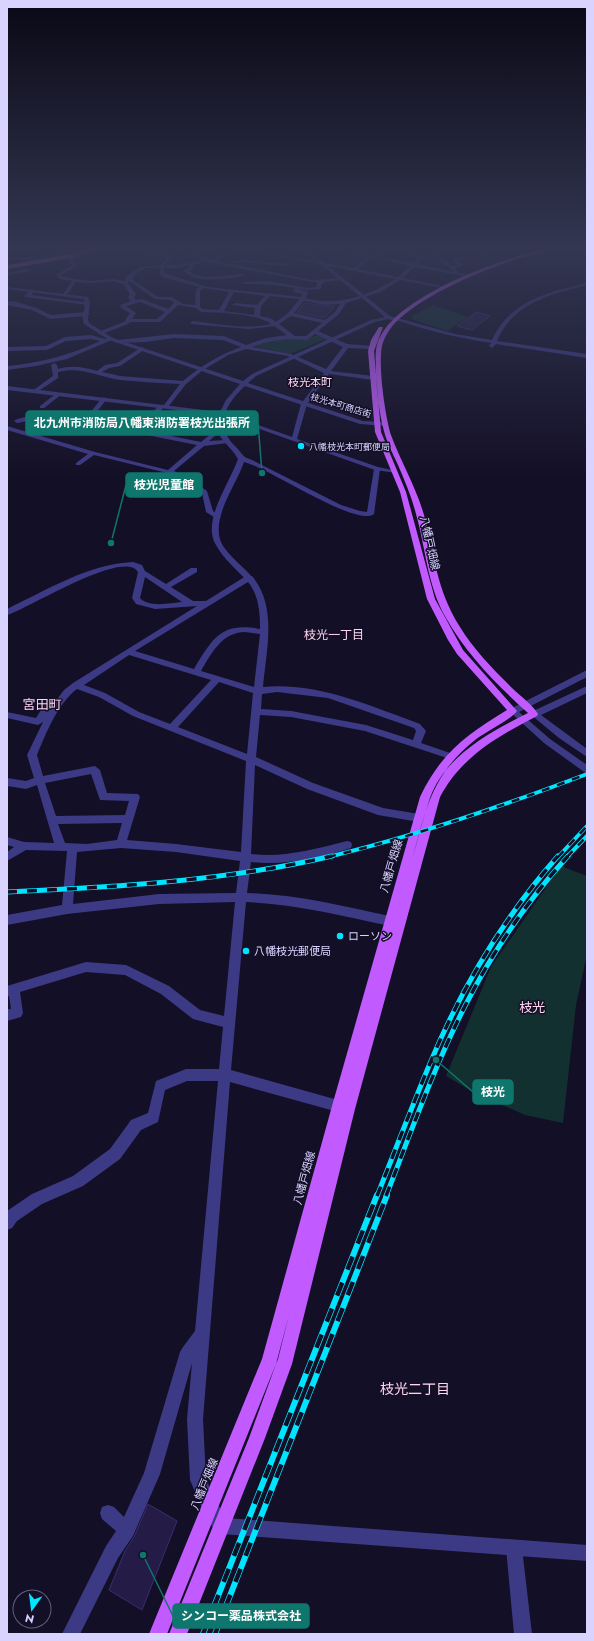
<svg xmlns="http://www.w3.org/2000/svg" width="594" height="1641" font-family="Jost,'Noto Sans JP',sans-serif">
	<rect width="100%" height="100%" fill="#130f26"/>
	<g fill="#12302f">
		<polygon points="433,305 468,317 447,331 412,319 412,316"/>
		<polygon points="317,335 326,339 290,354 251,346 265,341 283,338 305,340"/>
		<polygon points="561,866 587,876 587,954 576,1005 563,1123 525,1115 475,1093 446,1076 491,967"/>
	</g>
	<g fill="#241b47" stroke="#3b2d73">
		<polygon points="305,303 325,306 335,306 325,318 297,312"/>
		<polygon points="476,312 490,316 472,330 457,326"/>
		<polygon points="148,1504 177,1521 142,1610 109,1590 125,1551 134,1537"/>
	</g>
	<g fill="none" stroke-linecap="round" stroke-linejoin="round">
		<g fill="#3d3a85" fill-rule="evenodd">
			<path d="M 106,248 L 112,248 L 72,260 L 77,266 L 61,275 L 63,277 L 90,281 L 114,279 L 124,281 L 128,275 L 140,267 L 160,265 L 167,258 L 121,248 L 130,248 L 170,255 L 172,258 L 165,265 L 177,265 L 202,260 L 189,254 L 187,248 L 191,248 L 193,252 L 213,260 L 230,248 L 235,248 L 217,261 L 312,280 L 343,278 L 341,280 L 324,282 L 321,285 L 321,289 L 308,290 L 300,289 L 299,290 L 307,291 L 308,294 L 305,298 C 336,307 369,296 395,279 L 237,248 L 245,248 L 353,268 L 368,258 L 324,248 L 332,248 L 371,255 L 388,248 L 399,248 L 423,256 L 432,255 L 426,248 L 430,248 L 453,266 L 458,265 L 452,260 L 452,258 L 480,256 L 486,253 L 484,248 L 488,248 L 491,253 L 481,258 L 458,260 L 464,265 L 456,268 L 458,271 L 457,272 L 471,275 L 469,277 L 414,267 L 403,278 L 446,287 L 444,288 L 400,280 L 380,292 L 346,303 L 339,314 L 318,331 L 347,344 L 373,346 L 373,348 L 371,349 L 348,348 L 331,371 L 373,376 L 376,378 L 373,380 L 329,374 L 307,404 L 297,439 L 378,467 L 397,471 L 397,473 L 375,470 L 220,415 L 220,413 L 224,413 L 292,437 L 301,404 L 324,373 L 288,356 L 246,349 L 228,355 L 203,370 L 186,384 L 168,407 L 164,407 L 150,423 L 158,430 L 156,433 L 201,442 L 212,433 L 223,431 L 223,433 L 216,435 L 209,441 L 226,440 L 228,441 L 228,443 L 204,446 L 174,471 L 189,478 L 207,491 L 213,511 L 221,517 L 217,519 L 206,512 L 202,493 L 185,480 L 167,473 L 94,455 L 80,465 L 76,465 L 76,463 L 88,454 L 7,430 L 7,426 L 95,452 L 168,470 L 197,445 L 66,419 L 33,420 L 17,423 L 14,421 C 27,412 69,416 85,419 L 102,398 L 104,397 L 107,399 L 90,420 L 150,432 L 151,430 L 143,423 L 159,405 L 164,405 L 180,384 C 160,383 141,382 121,380 C 99,377 81,366 58,372 L 58,378 L 37,392 L 32,391 L 53,376 L 51,365 L 54,363 L 57,365 L 58,369 C 72,365 83,367 97,371 L 105,365 L 117,363 L 142,347 L 144,348 L 144,350 L 120,366 L 109,368 L 102,372 L 120,376 L 183,381 C 201,366 219,355 241,347 L 223,340 L 174,338 L 145,342 L 116,343 L 115,342 L 118,340 L 174,334 L 224,336 L 246,345 L 266,338 L 287,335 L 274,326 L 249,329 L 191,324 L 191,322 L 193,321 C 218,324 246,330 271,324 C 256,313 220,313 201,312 L 196,308 L 178,305 L 160,322 L 130,322 L 128,324 L 102,334 L 98,334 L 98,332 L 124,322 L 130,313 L 121,308 L 120,305 L 131,301 L 128,298 L 130,294 L 123,284 L 114,281 L 90,283 L 76,282 L 66,296 L 62,296 L 72,281 L 60,279 L 56,275 L 72,265 L 67,258 ZM 394,249 L 419,258 L 412,263 L 375,256 ZM 435,257 L 454,272 L 417,264 L 426,258 ZM 372,258 L 410,266 L 398,277 L 358,269 ZM 206,262 L 312,282 L 318,282 L 316,285 L 316,287 L 308,288 L 269,281 L 244,282 L 242,283 L 244,284 C 265,284 275,285 295,288 L 293,292 L 302,294 L 301,297 L 208,287 L 164,273 L 164,268 L 177,268 L 189,265 L 189,268 L 184,271 C 196,283 214,279 230,278 C 235,277 241,277 245,275 L 243,274 C 227,274 203,282 189,271 L 193,269 L 193,265 ZM 147,268 L 160,268 L 160,274 L 163,277 L 199,287 L 196,290 L 195,305 L 183,304 L 172,297 L 158,297 L 133,280 L 133,277 L 138,272 ZM 129,281 L 155,299 L 171,300 L 174,303 L 168,309 L 142,299 L 136,300 L 134,298 L 136,294 L 128,283 ZM 204,288 L 229,292 L 219,310 L 202,309 L 200,306 L 200,291 ZM 234,292 L 265,296 L 257,305 L 235,303 L 232,305 L 255,308 L 254,315 L 224,311 ZM 270,296 L 299,299 L 299,300 L 288,313 L 276,322 L 270,318 L 260,316 L 261,306 ZM 304,301 L 325,305 L 340,304 L 335,312 L 325,320 L 294,313 ZM 140,302 L 165,312 L 157,319 L 132,319 L 136,313 L 126,306 ZM 291,316 L 322,323 L 306,336 L 295,336 L 279,324 ZM 315,334 L 343,347 L 326,369 L 291,354 L 252,347 L 267,342 L 288,339 L 307,340 Z"/>
			<polygon points="69,249 71,251 35,260 7,259 7,257 35,258"/>
			<polygon points="244,260 288,264 290,265 288,266 244,262 232,263 230,262"/>
			<polygon points="28,269 30,271 7,275 7,273"/>
			<polygon points="32,289 35,291 31,295 91,303 88,305 25,297 25,295"/>
			<polygon points="7,301 17,302 36,308 51,315 87,312 90,314 87,316 50,319 32,310 7,305"/>
			<path d="M 91,335 L 105,339 L 111,337 L 114,339 L 67,359 L 36,366 L 7,370 L 7,366 C 40,363 70,355 100,341 L 91,339 L 66,341 L 47,350 L 7,351 L 7,347 L 46,346 L 65,337 Z"/>
			<polygon points="57,393 62,394 44,408 40,408 40,406"/>
			<path d="M 133,562 L 142,565 L 145,571 L 166,584 L 191,568 L 197,568 L 197,572 L 171,587 L 193,601 L 206,601 L 246,576 L 252,576 C 278,607 266,651 263,687 C 318,682 370,706 420,724 L 426,731 L 421,743 L 453,754 L 455,756 L 450,759 L 365,731 L 291,717 L 260,715 L 256,757 L 313,783 L 383,808 L 419,814 L 423,815 L 424,818 L 423,821 L 419,822 L 378,815 L 307,789 L 255,765 L 251,854 C 283,858 316,849 347,841 L 351,842 L 352,845 L 351,848 C 320,858 283,866 251,862 L 247,893 C 295,894 343,906 390,916 L 394,918 L 395,921 L 394,924 L 390,926 C 343,916 295,904 246,902 L 231,1070 L 338,1100 L 342,1102 L 344,1106 L 342,1110 L 338,1112 L 230,1082 L 203,1419 L 206,1479 L 218,1507 L 216,1513 L 210,1515 L 204,1513 L 190,1480 L 187,1419 L 192,1363 L 160,1474 L 133,1536 L 118,1558 L 80,1634 L 62,1634 L 106,1546 L 116,1531 L 102,1519 L 100,1513 L 102,1507 L 108,1505 L 114,1507 L 124,1517 L 144,1473 L 180,1352 L 183,1347 L 195,1331 L 218,1081 L 187,1081 L 165,1090 L 158,1122 L 141,1130 L 120,1159 L 83,1186 L 42,1204 L 17,1221 L 12,1228 L 7,1230 L 7,1211 L 32,1194 L 73,1176 L 110,1149 L 131,1120 L 148,1113 L 156,1081 L 186,1069 L 219,1069 L 223,1027 L 193,1019 L 161,994 L 125,975 L 86,972 L 20,992 L 23,1013 L 21,1017 L 7,1021 L 7,1009 L 11,1009 L 9,996 L 7,996 L 7,986 L 86,962 L 126,965 L 169,986 L 200,1010 L 224,1016 L 235,902 L 159,904 L 67,914 L 7,925 L 7,915 L 62,905 L 67,851 L 26,850 L 7,861 L 7,852 L 14,847 L 7,845 L 7,837 L 24,842 L 54,843 L 37,785 L 26,789 L 7,786 L 7,778 L 26,781 L 34,778 L 27,755 L 43,722 L 38,725 L 7,718 L 7,712 L 36,718 L 43,707 L 58,698 L 64,690 L 73,683 L 197,606 L 155,609 L 136,604 L 132,598 L 138,572 C 124,548 28,609 7,615 L 7,609 C 47,590 88,564 133,562 ZM 145,577 L 182,602 C 171,603 149,608 140,598 ZM 248,582 C 259,595 260,613 260,629 C 221,622 213,638 194,669 L 135,651 ZM 245,632 L 260,634 L 254,687 L 201,671 C 211,654 222,632 245,632 ZM 129,655 L 211,680 L 170,724 L 139,712 L 105,693 L 84,685 ZM 219,682 L 253,693 L 247,754 L 178,727 ZM 77,689 L 99,697 L 133,716 L 246,761 L 241,852 L 176,844 L 127,840 L 140,797 L 138,794 L 107,793 L 100,770 L 95,766 L 43,776 L 37,755 C 46,733 58,703 77,689 ZM 277,692 L 328,698 L 414,728 L 416,731 L 413,740 L 366,725 L 291,711 L 261,709 L 262,694 ZM 91,774 L 100,800 L 129,801 L 125,815 L 56,816 L 45,783 ZM 122,823 L 117,840 L 87,844 L 65,843 L 58,824 ZM 121,848 L 176,852 L 240,861 L 236,893 L 159,894 L 73,904 L 77,852 Z"/>
			<polygon points="514,1540 520,1542 522,1548 532,1634 514,1634 506,1548 508,1542"/>
		</g>
		<g fill="#3d3a85" fill-rule="evenodd">
			<path d="M 301,248 L 306,248 L 390,316 L 455,334 L 492,340 C 509,301 549,292 587,283 L 587,285 C 551,294 513,303 497,341 L 587,354 L 587,358 L 496,344 L 492,348 L 489,346 L 491,343 C 459,338 429,331 399,321 C 394,319 392,321 388,319 L 375,322 L 256,376 L 248,383 L 363,421 L 385,422 L 388,424 L 385,426 L 360,424 L 245,386 C 225,404 214,426 236,447 C 243,454 242,457 252,460 L 341,505 L 360,511 L 367,512 L 374,469 L 377,467 L 380,469 L 374,514 C 357,528 267,467 244,462 C 236,486 208,521 223,546 C 231,558 244,567 253,578 L 249,580 L 246,580 C 236,569 223,558 216,545 C 201,521 230,483 238,459 C 229,442 212,439 219,415 L 7,390 L 7,386 L 220,412 L 226,400 L 240,384 L 109,340 L 84,324 C 80,316 87,308 84,299 L 7,289 L 7,287 L 88,297 C 93,307 85,315 89,323 L 113,338 L 243,381 L 252,374 L 371,320 L 385,317 Z"/>
			<polygon points="587,670 587,677 519,712 550,739 587,765 587,774 544,743 509,711 510,709"/>
			<polygon points="587,686 587,693 541,715 587,749 587,757 559,738 530,714 531,712"/>
			<polygon points="210,1499 216,1501 226,1518 587,1545 587,1561 221,1534 215,1532 202,1507 204,1501"/>
		</g>
		<path fill="#c25bff" fill-rule="evenodd" d="M 548,248 L 555,248 C 545,254 529,255 517,259 C 480,271 421,296 394,324 C 389,330 384,338 382,346 C 378,366 385,415 391,435 C 401,462 416,487 424,515 C 435,556 436,589 460,627 C 474,650 493,669 512,688 C 520,696 532,704 538,714 L 537,716 C 498,736 461,757 440,797 L 355,1109 L 292,1364 L 265,1438 L 187,1634 L 169,1634 L 249,1438 L 276,1364 L 289,1315 L 278,1359 L 167,1634 L 149,1634 L 262,1359 L 332,1106 L 420,797 C 441,753 466,735 507,710 L 457,654 L 448,640 L 427,599 L 400,492 L 375,432 L 368,351 L 371,340 L 379,327 L 383,327 L 374,351 L 381,432 L 406,492 L 435,599 L 463,650 L 517,711 C 513,718 484,733 475,740 C 431,775 426,810 412,860 C 418,839 423,818 430,798 C 445,756 490,732 528,713 C 497,685 467,655 446,618 C 427,585 426,549 416,514 C 412,498 405,481 398,465 C 393,454 387,443 384,431 C 379,413 377,392 376,373 C 376,361 374,348 380,337 C 401,294 503,258 548,248 Z"/>
		<polygon fill="#e055d1" fill-rule="evenodd" points="96,248 104,248 65,259 7,269 7,265 65,255"/>
		<g stroke="#00e5ff" stroke-width="4">
			<g id="rail-far2">
				<path d="M 328,857 C 416,836 503,806 587,774"/>
				<polyline points="558,857 587,826"/>
				<polyline points="567,857 587,836"/>
			</g>
		</g>
		<g stroke="#00e5ff" stroke-width="5">
			<g id="rail-far1">
				<path d="M 7,892 C 116,887 226,881 332,856"/>
				<path d="M 377,1196 C 395,1151 412,1106 431,1061 C 462,987 505,916 558,856"/>
				<path d="M 386,1196 C 411,1132 434,1067 465,1006 C 493,951 527,901 568,856"/>
			</g>
		</g>
		<g stroke="#00e5ff" stroke-width="6">
			<g id="rail">
				<polyline points="203,1634 377,1195"/>
				<polyline points="215,1634 387,1195"/>
			</g>
		</g>
		<use href="#rail-far2" stroke="#130f26" stroke-width="2.5" stroke-dasharray="8" stroke-linecap="butt"/>
		<use href="#rail-far1" stroke="#130f26" stroke-width="3.5" stroke-dasharray="10" stroke-linecap="butt"/>
		<use href="#rail" stroke="#130f26" stroke-width="4.5" stroke-dasharray="14" stroke-linecap="butt"/>
	</g>
	<linearGradient id="sky" x2="0" y2="1"><stop stop-color="#0a0815"/><stop offset="0.52" stop-color="#333752"/><stop offset="1" stop-color="#333752" stop-opacity="0"/></linearGradient>
	<rect width="594" height="478" fill="url(#sky)"/>
	<g fill="#00e5ff" stroke="#130f26" stroke-width="1.5">
		<circle cx="301" cy="446" r="4"/>
		<circle cx="340" cy="936" r="4"/>
		<circle cx="246" cy="951" r="4"/>
	</g>
	<g text-anchor="middle" dominant-baseline="central" stroke-width="3" stroke-linejoin="round" paint-order="stroke">
		<g font-size="9" fill="#d9d4ff" stroke="#130f26">
			<text transform="translate(341 405) rotate(17)">枝光本町商店街</text>
		</g>
		<g font-size="9" fill="#d9d4ff" stroke="#130f26" text-anchor="start">
			<text x="309" y="446">八幡枝光本町郵便局</text>
		</g>
		<g font-size="11" fill="#ffd6f0" stroke="#130f26">
			<text x="310" y="382">枝光本町</text>
		</g>
		<g font-size="11" fill="#d9d4ff" stroke="#130f26">
			<text transform="translate(430 543) rotate(77)">八幡戸畑線</text>
			<text transform="translate(391 866) rotate(-74)">八幡戸畑線</text>
			<text transform="translate(304 1178) rotate(-75)">八幡戸畑線</text>
			<text transform="translate(204 1484) rotate(-68)">八幡戸畑線</text>
		</g>
		<g font-size="11" fill="#d9d4ff" stroke="#130f26" text-anchor="start">
			<text x="348" y="936">ローソン</text>
			<text x="254" y="951">八幡枝光郵便局</text>
		</g>
		<g font-size="12" fill="#ffd6f0" stroke="#130f26">
			<text x="334" y="635">枝光一丁目</text>
		</g>
		<g font-size="13" fill="#ffd6f0" stroke="#130f26">
			<text x="42" y="704">宮田町</text>
			<text x="532" y="1007">枝光</text>
		</g>
		<g font-size="14" fill="#ffd6f0" stroke="#130f26">
			<text x="415" y="1389">枝光二丁目</text>
		</g>
	</g>
	<path fill="none" stroke="#0f766e" stroke-width="1.5" d="M262 473L258 423M111 543L126 485M436 1060L473 1092M143 1555L173 1616"/>
	<g fill="#0f766e" stroke="#130f26" stroke-width="1.5">
		<circle cx="262" cy="473" r="4"/>
		<circle cx="111" cy="543" r="4"/>
		<circle cx="436" cy="1060" r="4"/>
		<circle cx="143" cy="1555" r="4"/>
	</g>
	<g fill="#0f766e" stroke="#0f766e" stroke-width="1.5">
		<rect x="26" y="411" width="232" height="24" rx="4"/>
		<rect x="126" y="473" width="76" height="24" rx="4"/>
		<rect x="473" y="1080" width="40" height="24" rx="4"/>
		<rect x="173" y="1604" width="136" height="24" rx="4"/>
	</g>
	<g font-size="12" text-anchor="middle" font-weight="bold" fill="#fff">
		<text x="142" y="427">北九州市消防局八幡東消防署枝光出張所</text>
		<text x="164" y="489">枝光児童館</text>
		<text x="493" y="1096">枝光</text>
		<text x="241" y="1620">シンコー薬品株式会社</text>
	</g>
	<rect width="594" height="1641" fill="none" stroke="#d9d4ff" stroke-width="16"/>
	<g transform="translate(32 1609) rotate(194)"><circle r="19" fill="#130f26" stroke="#625e7d"/>
	<path d="M0-3L7 15L0 10L-7 15Z" fill="#00e5ff"/>
	<text y="-6" font-size="11" font-weight="bold" text-anchor="middle" fill="#d9d4ff">N</text>
	</g>
</svg>
